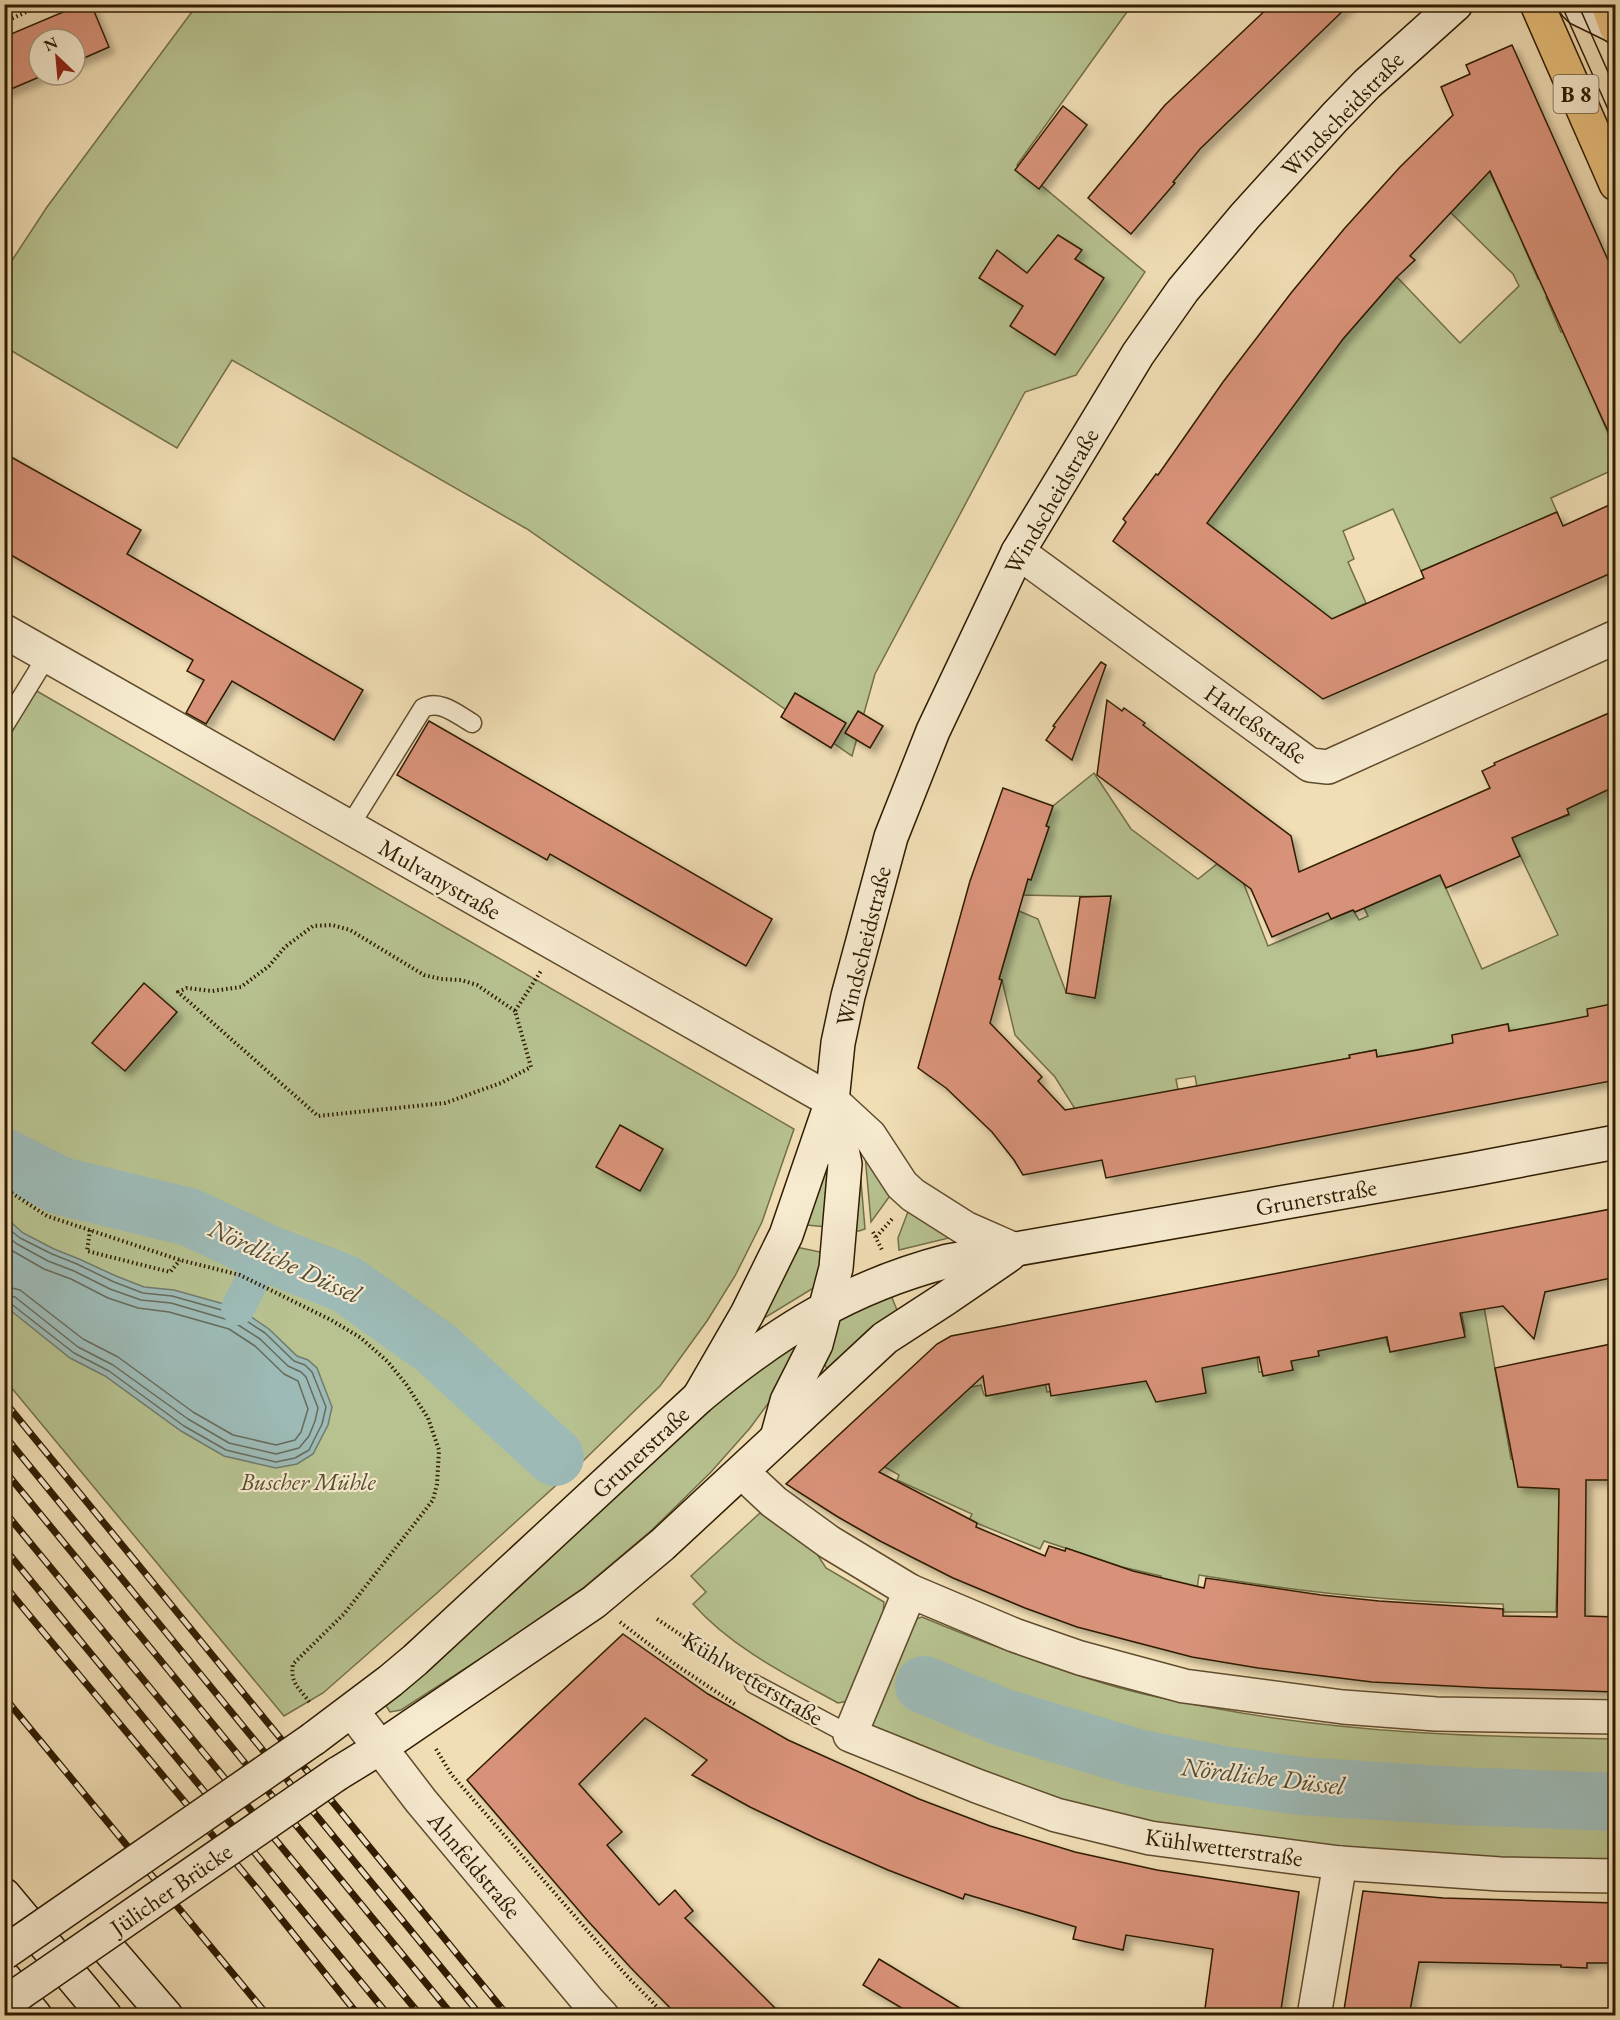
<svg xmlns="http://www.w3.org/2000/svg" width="1620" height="2020" font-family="'EB Garamond',serif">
	<defs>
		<filter id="shadow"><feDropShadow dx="5.5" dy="5.5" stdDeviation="3" flood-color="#0004"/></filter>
	</defs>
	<rect width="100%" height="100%" fill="#f1deb5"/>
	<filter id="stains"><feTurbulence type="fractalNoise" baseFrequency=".00333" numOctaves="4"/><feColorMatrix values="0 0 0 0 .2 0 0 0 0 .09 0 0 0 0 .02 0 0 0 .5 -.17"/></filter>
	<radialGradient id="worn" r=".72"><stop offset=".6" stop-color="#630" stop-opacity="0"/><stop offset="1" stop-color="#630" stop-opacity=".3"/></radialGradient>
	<g fill="#b7c290" stroke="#736f48" stroke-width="1.5">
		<polygon points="197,5 1132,5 1017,165 1145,272 1076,375 1025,392 875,674 852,756 527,529 232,360 177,448 5,347 5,271 47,207"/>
		<polygon points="1485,161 1512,221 1521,217 1522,242 1538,279 1542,277 1550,294 1546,297 1561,332 1570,329 1569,343 1615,449 1615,469 1551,498 1557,512 1421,571 1393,509 1343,531 1354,559 1348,562 1366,603 1332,619 1202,520 1343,339 1397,277 1460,343 1519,286 1513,274 1450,212"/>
		<polygon points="35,690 794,1129 762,1222 735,1276 707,1321 660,1386 583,1461 437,1593 323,1693 284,1716 5,1380 4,740"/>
		<polygon points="1094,773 1131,829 1198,879 1217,864 1227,871 1232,864 1238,869 1268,946 1353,910 1359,920 1368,916 1364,908 1440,875 1482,969 1558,935 1507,828 1550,815 1553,821 1569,815 1564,803 1615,780 1615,1003 1588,1017 1510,1032 1508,1024 1452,1035 1453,1043 1377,1057 1376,1050 1350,1055 1350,1058 1197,1087 1195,1076 1176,1079 1178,1090 1075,1109 1055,1077 1015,1035 1002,980 999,979 1019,911 1038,919 1066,992 1095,998 1111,897 1021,895 1027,878 1031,879 1049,827 1046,826 1053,806"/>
		<polygon points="865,1155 892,1193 871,1222"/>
		<polygon points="859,1157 865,1229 859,1231 852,1231"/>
		<polygon points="829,1161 827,1227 807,1225 826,1162"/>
		<polygon points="909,1209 950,1234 949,1238 899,1250 898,1238"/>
		<polygon points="796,1247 825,1253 820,1284 761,1320"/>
		<polygon points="890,1293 897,1310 867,1331 827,1369 824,1363 839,1317"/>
		<path d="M 1483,1301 L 1511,1459 L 1561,1455 L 1556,1612 L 1504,1612 L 1503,1604 C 1401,1603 1299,1592 1199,1575 L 1197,1589 L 1160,1581 L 1161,1576 L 1122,1567 L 1044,1541 L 1040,1549 L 969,1520 L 972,1514 L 897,1480 L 899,1475 L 883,1466 L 961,1389 L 981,1385 L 984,1395 L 1029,1386 L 1043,1372 L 1047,1392 L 1199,1363 L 1257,1357 L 1259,1372 L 1291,1366 L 1289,1351 L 1382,1322 L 1388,1346 L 1465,1331 L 1460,1305 Z"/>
		<polygon points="800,1338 778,1390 750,1428 711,1472 653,1529 583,1588 500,1646 401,1710 390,1712 386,1706 391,1699 731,1388"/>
		<path d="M 760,1513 L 817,1554 L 826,1568 L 884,1602 L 883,1614 L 848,1701 L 838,1703 C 787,1675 732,1648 693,1604 L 706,1592 L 691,1576 Z"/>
		<path d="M 922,1617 C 982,1642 1043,1665 1106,1684 C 1139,1694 1174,1701 1208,1707 C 1342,1733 1479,1737 1615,1739 L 1615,1863 L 1341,1853 L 1108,1816 L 880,1736 L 869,1723 L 910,1621 Z"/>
	</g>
	<polygon fill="#9dbab6" stroke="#717b6e" stroke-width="1.5" points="5,1217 23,1233 54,1249 79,1259 116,1276 144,1287 174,1290 238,1308 269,1329 297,1356 308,1360 317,1368 332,1407 328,1425 313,1454 297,1464 276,1468 224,1456 181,1431 105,1376 70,1358 5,1306"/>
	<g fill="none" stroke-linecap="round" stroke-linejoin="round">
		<g stroke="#666b5c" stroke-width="1.5">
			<polyline points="4,1225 20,1238 52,1254 77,1264 114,1282 143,1293 172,1296 236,1314 265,1333 294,1361 305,1365 312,1372 326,1407 322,1424 309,1450 295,1458 276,1462 226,1450 184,1426 109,1371 74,1353 10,1303 4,1302"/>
			<polyline points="4,1234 17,1244 48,1261 74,1271 110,1289 141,1300 171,1303 232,1321 260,1339 288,1366 301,1372 306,1377 318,1408 315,1421 309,1436 299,1448 276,1454 229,1443 188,1419 113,1365 78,1347 15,1297 4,1295"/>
			<polyline points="4,1246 44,1269 71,1279 108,1298 138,1308 169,1312 229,1329 255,1346 284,1374 298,1381 308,1409 301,1432 295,1440 276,1445 233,1435 193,1412 118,1357 83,1339 20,1290 4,1286"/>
		</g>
		<polyline stroke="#9dbab6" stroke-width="34" points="238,1308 266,1253"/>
		<g stroke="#9dbab6" stroke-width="58">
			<polyline points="4,1157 61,1186 189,1217 266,1253 346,1284 437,1349 555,1457"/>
			<polyline points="924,1685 1004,1718 1141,1759 1224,1775 1301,1786 1457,1796 1616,1802"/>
		</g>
	</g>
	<g fill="#d89279" stroke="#2f1c01" stroke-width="1.5" filter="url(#shadow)">
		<polygon points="82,4 91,4 109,47 75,62 75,39 39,39 39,75 44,75 4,92 4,37"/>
		<polygon points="1272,4 1350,4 1200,149 1173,182 1175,183 1131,234 1088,198 1165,105"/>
		<polygon points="1512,45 1616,278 1616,449 1490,171 1410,256 1415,260 1397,277 1343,339 1207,523 1332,619 1424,578 1421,571 1557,512 1563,526 1616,502 1616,571 1323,699 1113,541 1126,522 1123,519 1156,474 1158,475 1223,382 1291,293 1344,229 1400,167 1453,115 1441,87 1470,74 1466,65"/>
		<polygon points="1063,106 1087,125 1039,189 1015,170"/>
		<polygon points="1058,235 1082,250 1075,259 1104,278 1055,355 1010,326 1023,306 979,278 997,250 1027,273"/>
		<polygon points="4,453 141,530 127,554 363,690 334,740 232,681 206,724 186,713 204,680 187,671 193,660 4,551"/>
		<polygon points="1101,662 1106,665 1072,760 1046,740 1055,727 1053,726"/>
		<polygon points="795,693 846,723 831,748 781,717"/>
		<polygon points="1107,700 1122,711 1124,708 1145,723 1143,725 1291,836 1299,872 1490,788 1482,771 1495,765 1494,763 1616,710 1616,786 1567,809 1569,814 1512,838 1520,856 1446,888 1440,875 1355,912 1353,910 1331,919 1328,913 1272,937 1251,889 1097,775"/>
		<polygon points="858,711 883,726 870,748 845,733"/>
		<polygon points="429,721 772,919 746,966 550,854 547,860 397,775"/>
		<polygon points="1003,788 1053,806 1046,826 1049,827 1031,880 1028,879 999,979 1002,980 990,1023 1042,1077 1038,1081 1065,1110 1350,1058 1349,1055 1376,1050 1377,1057 1418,1050 1453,1043 1452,1035 1508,1024 1509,1031 1553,1023 1588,1016 1587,1009 1616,1003 1616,1080 1106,1178 1102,1160 1023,1175 1014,1160 992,1132 946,1088 918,1068 970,881"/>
		<polygon points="1111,896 1095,998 1066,993 1080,897"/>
		<polygon points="144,983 177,1012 125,1071 92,1043"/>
		<polygon points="620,1125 663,1149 640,1191 596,1167"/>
		<polygon points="1616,1208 1616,1277 1545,1292 1534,1339 1503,1306 1460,1313 1465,1337 1390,1352 1387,1337 1318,1351 1319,1356 1291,1361 1293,1370 1263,1376 1259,1357 1202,1368 1206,1393 1156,1402 1146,1381 1051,1396 1049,1384 986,1396 983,1376 879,1472 977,1523 976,1527 1045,1556 1049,1546 1065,1551 1066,1548 1133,1571 1204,1588 1206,1578 1321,1595 1379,1601 1503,1609 1503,1616 1557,1617 1559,1489 1518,1487 1495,1368 1616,1343 1616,1480 1586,1480 1585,1616 1616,1617 1616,1692 1489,1688 1372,1682 1258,1668 1192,1657 1077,1627 1025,1608 953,1578 880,1541 838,1517 786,1484 937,1344 951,1336"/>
		<polygon points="623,1634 708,1694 788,1740 919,1799 990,1826 1075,1852 1157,1870 1299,1892 1280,2016 1204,2016 1213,1949 1126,1935 1123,1950 1073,1939 1076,1927 965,1894 963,1899 888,1870 817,1839 750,1807 692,1775 707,1760 645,1718 579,1784 622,1832 607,1845 659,1905 675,1890 693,1911 685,1918 783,2016 678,2016 631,1968 587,1920 467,1780"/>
		<polygon points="1363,1891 1443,1898 1616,1903 1616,1963 1587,1963 1587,1968 1561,1967 1561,1965 1419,1962 1409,2016 1343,2016"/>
		<polygon points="879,1959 973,2016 915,2016 863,1985"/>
	</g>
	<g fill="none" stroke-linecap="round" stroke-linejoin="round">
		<g stroke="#604c2e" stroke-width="21">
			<g id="service">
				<polyline points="4,726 47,656"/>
				<path d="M 349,827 L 423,708 C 440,699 458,715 472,723"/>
				<polyline points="754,1684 850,1735"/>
			</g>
		</g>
		<g stroke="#604c2e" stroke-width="36">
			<g id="minor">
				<polyline points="1018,552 1310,765 1328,767 1616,637"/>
				<polyline points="4,631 832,1101 870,1136 902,1185 913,1195 965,1228 1015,1250"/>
				<polyline points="742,1472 774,1502 829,1542 910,1591 1014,1635 1080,1658 1184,1686 1343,1707 1436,1714 1616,1717"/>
				<polyline points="910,1591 850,1735 977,1786 1056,1815 1150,1838 1340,1863 1500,1874 1616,1876"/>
				<polyline points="352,1711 421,1801 589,2002 602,2016"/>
				<polyline points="1314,2016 1340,1863"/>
			</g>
		</g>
		<g stroke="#2f1c01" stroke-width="36">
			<g id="secondary">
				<polyline points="1575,4 1580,9 1615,26"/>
				<polyline points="699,1397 747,1314 786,1235 832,1101 838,1043 848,996 891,837 933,731 1018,552 1138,354 1183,290 1245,216 1335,117 1367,84 1456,4"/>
				<polyline points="778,1434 787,1401 816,1344 836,1268 845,1164 833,1105"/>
				<path d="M 313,1739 L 390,1681 L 415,1660 L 699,1397 C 777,1332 848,1287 948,1261 L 1469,1170 L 1616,1142"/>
				<polyline points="337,1774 381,1747 594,1602 662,1545 885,1338 945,1299 1009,1255"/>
				<polyline points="4,1895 105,2016"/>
				<polyline points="99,1938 166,2016"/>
				<polyline points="4,1978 35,2016"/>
			</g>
		</g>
		<g stroke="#2f1c01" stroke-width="36">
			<g id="primary">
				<polyline points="1537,4 1616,184"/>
				<polyline points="1608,4 1616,27"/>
			</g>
		</g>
		<g stroke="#2f1c01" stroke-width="4" stroke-dasharray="1.5 3" stroke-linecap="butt">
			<polyline points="4,22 44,4"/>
			<polyline points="515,1011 477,985 461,980 441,979 424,975 350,930 332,925 313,926 285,947 269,966 241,987 212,991 187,988 178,992 318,1116 445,1103 501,1083 531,1067 515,1011 541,971"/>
			<path d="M 4,1188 L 47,1216 L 180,1260 L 240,1275 L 331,1320 L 361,1338 L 388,1362 L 406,1384 L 428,1418 L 439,1450 L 437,1484 L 433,1500 L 344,1614 L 293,1664 C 290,1684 299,1687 310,1703"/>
			<polyline points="90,1230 87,1251 170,1272 180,1260"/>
			<polyline points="873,1232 882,1250"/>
			<polyline points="876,1237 893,1218"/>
			<polyline points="657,1619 735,1671"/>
			<polyline points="620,1622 676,1665 736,1705"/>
			<polyline points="436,1749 451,1774 626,1975 666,2016"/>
		</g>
		<use href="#service" stroke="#f6eacf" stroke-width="18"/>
		<use href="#minor" stroke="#f6eacf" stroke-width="33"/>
		<use href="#secondary" stroke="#f6eacf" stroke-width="33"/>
		<use href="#primary" stroke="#e8bf7a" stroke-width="33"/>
		<g stroke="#2f1c01" stroke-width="1.5">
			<polyline points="1561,4 1616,127"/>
			<polyline points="1578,4 1616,90"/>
		</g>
		<g stroke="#2f1c01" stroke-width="7">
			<g id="rail">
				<polyline points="4,1401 508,2016"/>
				<polyline points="4,1435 481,2016"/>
				<polyline points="4,1470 453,2016"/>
				<polyline points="4,1511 421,2016"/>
				<polyline points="4,1548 389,2016"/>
				<polyline points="4,1585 259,1891 359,2016"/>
				<polyline points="4,1697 268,2016"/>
			</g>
		</g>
		<use href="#rail" stroke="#f6eacf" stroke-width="4.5" stroke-dasharray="14" stroke-linecap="butt"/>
		<g stroke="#2f1c01" stroke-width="36" stroke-linecap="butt">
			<g id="secondary-bridge">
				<polyline points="4,1953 313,1739"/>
				<polyline points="4,2004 337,1774"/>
			</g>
		</g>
		<use href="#secondary-bridge" stroke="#f6eacf" stroke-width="33"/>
	</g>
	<g text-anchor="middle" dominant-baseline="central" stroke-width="4.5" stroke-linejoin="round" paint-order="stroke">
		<rect fill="#f6eacf" stroke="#6b5a3f" stroke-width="1.5" x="1553.5" y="75" width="45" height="38" rx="4.5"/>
		<g font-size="22" font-weight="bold" fill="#2f1c01">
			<text x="1576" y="94">B 8</text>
		</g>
		<g font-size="24" fill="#2f1c01" stroke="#f6eacf">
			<text transform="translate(1342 114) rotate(-46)">Windscheidstraße</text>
			<text transform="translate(1051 501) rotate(-60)">Windscheidstraße</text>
			<text transform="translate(1256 724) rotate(35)">Harleßstraße</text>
			<text transform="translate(440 879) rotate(30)">Mulvanystraße</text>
			<text transform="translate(863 946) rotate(-76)">Windscheidstraße</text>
			<text transform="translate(1316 1197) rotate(-10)">Grunerstraße</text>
			<text transform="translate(640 1452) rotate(-43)">Grunerstraße</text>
			<text transform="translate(753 1678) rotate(31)">Kühlwetterstraße</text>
			<text transform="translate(1224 1847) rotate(8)">Kühlwetterstraße</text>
			<text transform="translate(475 1865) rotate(50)">Ahnfeldstraße</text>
			<text transform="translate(171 1889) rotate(-35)">Jülicher Brücke</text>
		</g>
		<g font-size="24" font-style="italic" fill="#584e2c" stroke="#f6eacf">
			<text x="308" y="1481">Buscher Mühle</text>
		</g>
		<g font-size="26" font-style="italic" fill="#504b37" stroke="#f6eacf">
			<text transform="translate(285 1261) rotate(25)">Nördliche Düssel</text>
			<text transform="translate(1263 1776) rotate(7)">Nördliche Düssel</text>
		</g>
	</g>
	<rect width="1620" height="2020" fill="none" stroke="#f1deb5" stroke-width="24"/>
	<rect x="6" y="6" width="1608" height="2008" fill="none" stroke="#2f1c01" stroke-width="3"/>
	<rect x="12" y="12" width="1596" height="1996" fill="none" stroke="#2f1c01" stroke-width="1.5"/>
	<g transform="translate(57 57) rotate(334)"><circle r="28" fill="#f6eacf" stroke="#a6987d" stroke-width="1.5"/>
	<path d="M0-4.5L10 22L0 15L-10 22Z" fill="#8f2418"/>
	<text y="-9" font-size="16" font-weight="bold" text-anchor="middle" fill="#2f1c01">N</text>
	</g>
	<rect width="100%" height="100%" filter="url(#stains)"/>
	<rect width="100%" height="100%" fill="url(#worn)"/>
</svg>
